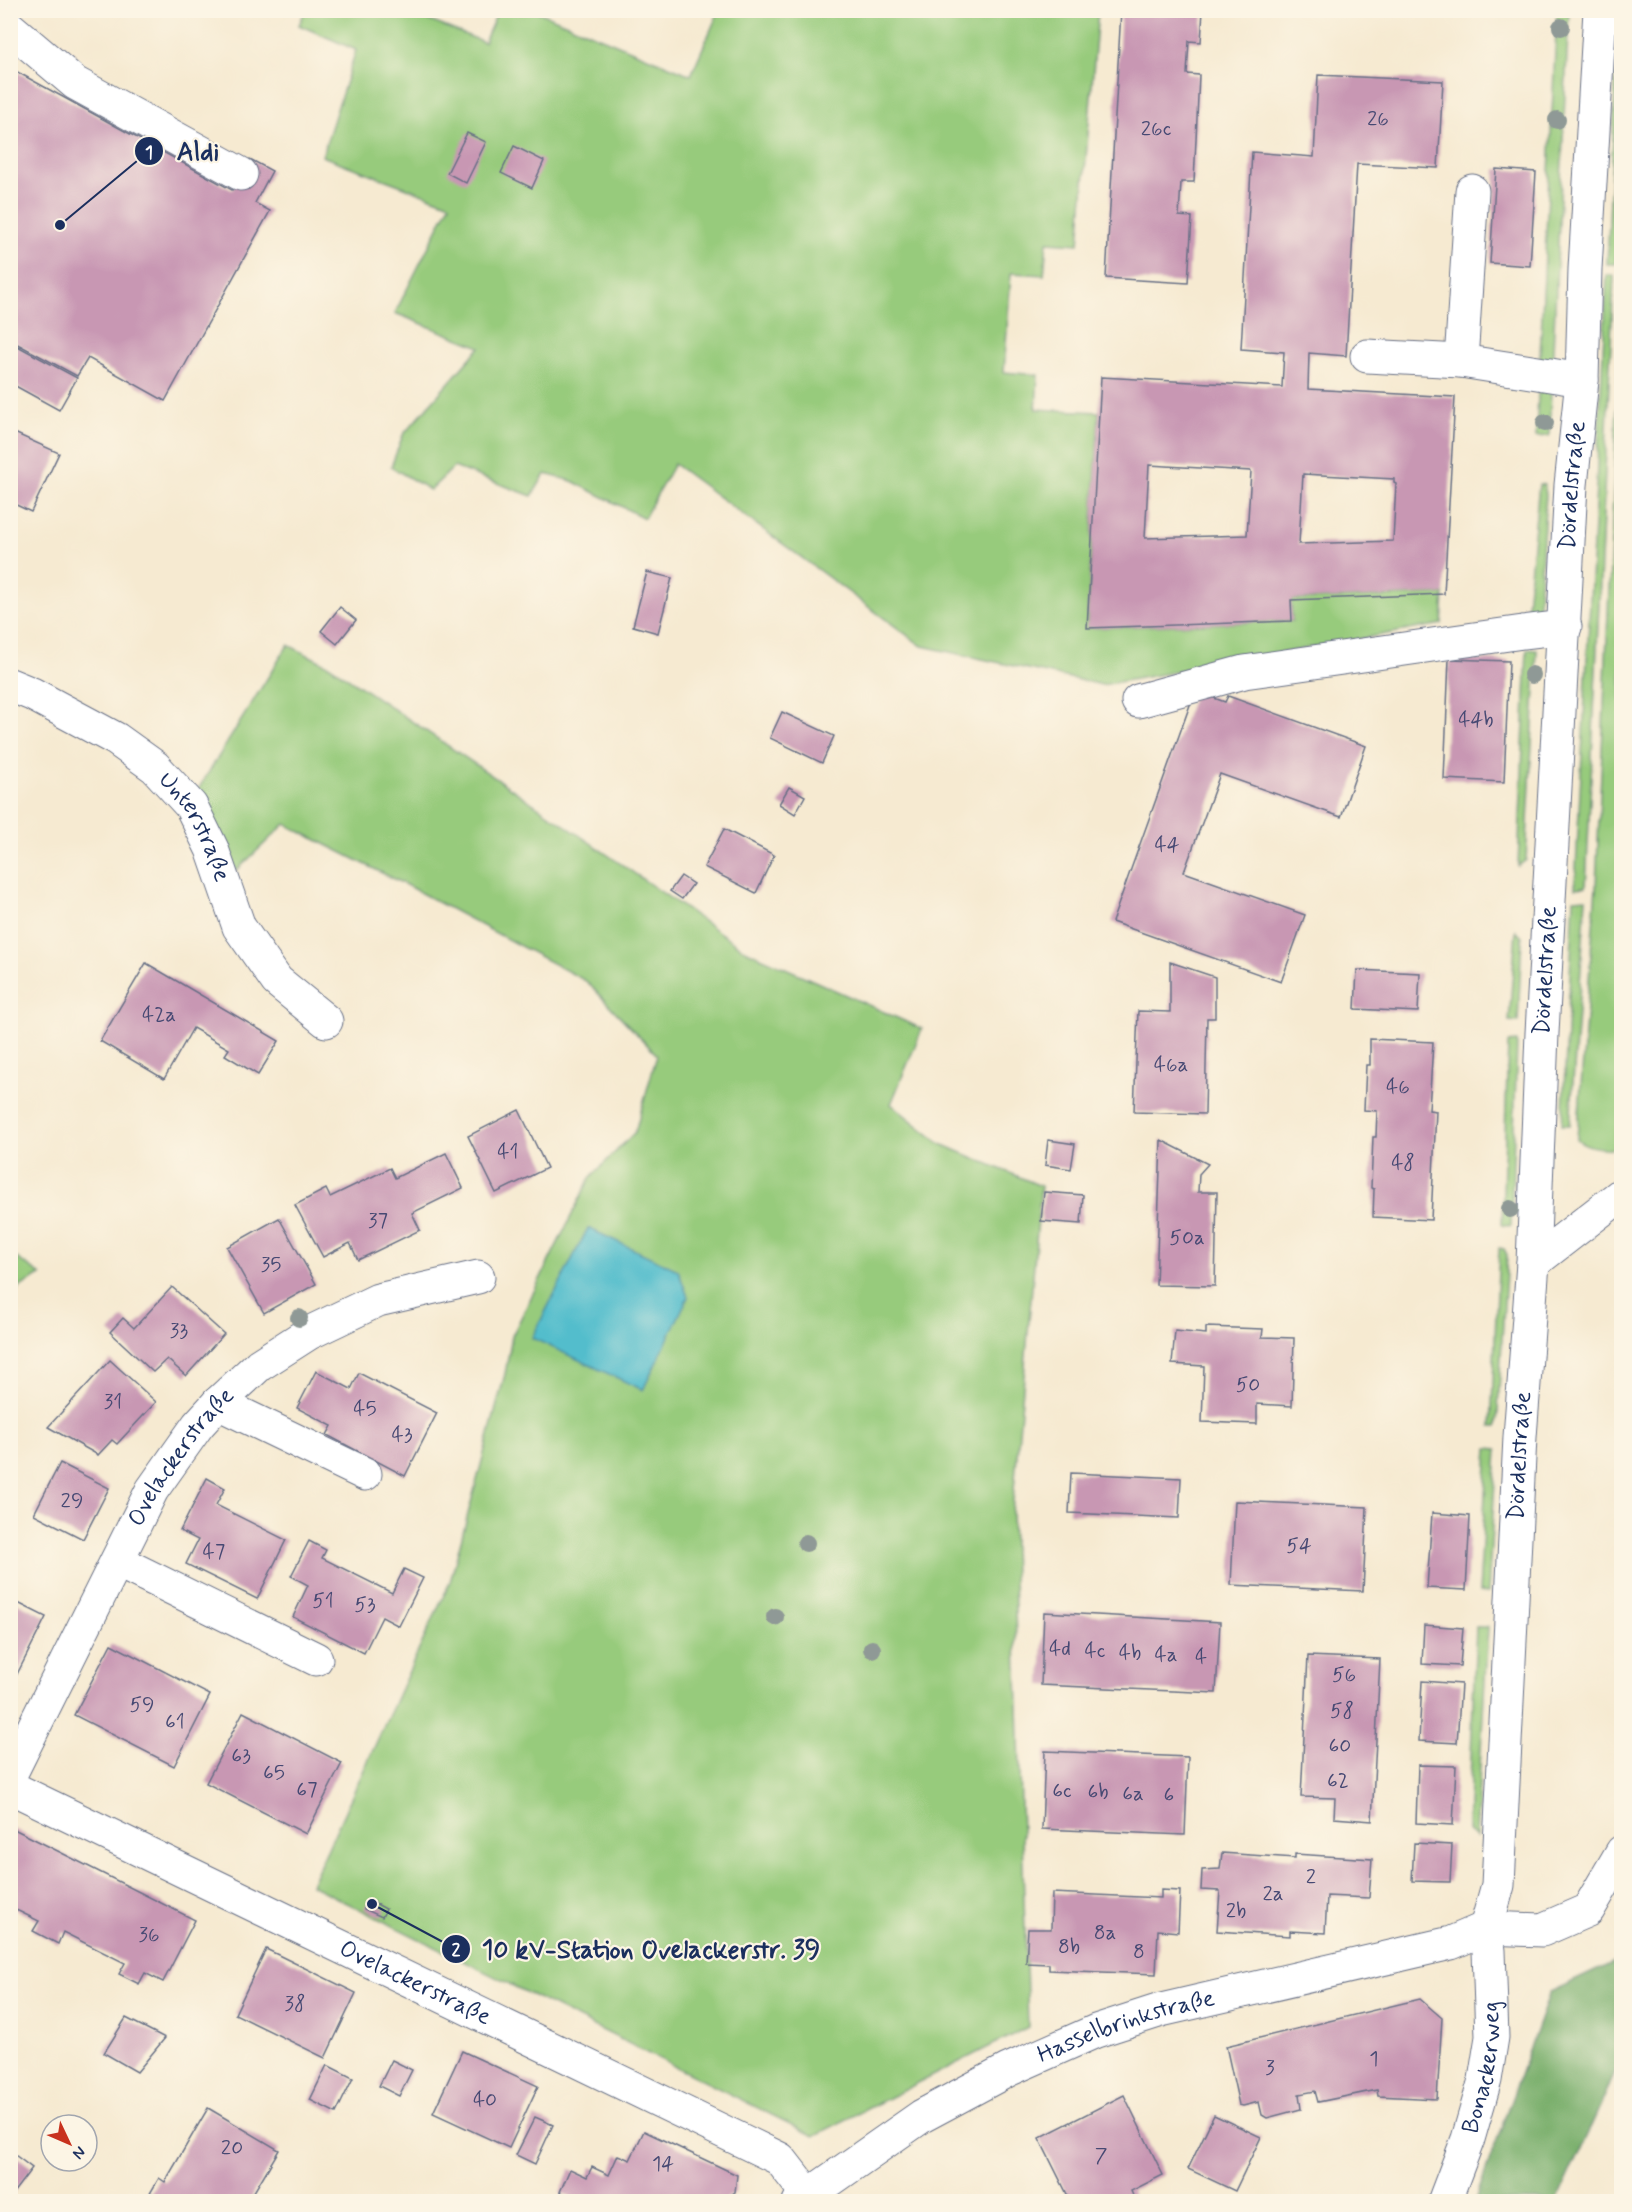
<svg xmlns="http://www.w3.org/2000/svg" width="1632" height="2212" font-family="Mynerve,sans-serif">
	<rect width="100%" height="100%" fill="#fcf5e5"/>
	<filter id="ink" filterUnits="userSpaceOnUse"><feTurbulence type="fractalNoise" baseFrequency=".0167" numOctaves="2"/><feDisplacementMap in="SourceGraphic" scale="12" xChannelSelector="R" yChannelSelector="G"/><feConvolveMatrix kernelMatrix="1 2 1 2 8 2 1 2 1" color-interpolation-filters="sRGB"/></filter>
	<filter id="wash" filterUnits="userSpaceOnUse"><feTurbulence type="fractalNoise" baseFrequency=".008" numOctaves="4" result="noise"/><feDisplacementMap in="SourceGraphic" scale="24" xChannelSelector="R" yChannelSelector="G"/><feGaussianBlur stdDeviation="1.35" result="paint"/><feColorMatrix in="noise" values="0 0 0 0 0 0 0 0 0 0 0 0 0 0 0 0 0 1.4 0 .05"/><feComposite in="paint" operator="in"/></filter>
	<g filter="url(#wash)">
		<rect width="100%" height="100%" fill="#f6ead1"/>
		<g fill="#97cb7c" stroke="#597d6d" stroke-width="1.5">
			<polygon points="305,11 405,11 484,42 498,11 536,11 691,75 719,11 1098,11 1079,244 1047,242 1044,275 1011,273 1004,372 1038,375 1036,409 1099,412 1087,628 1292,621 1291,600 1444,594 1442,624 1102,685 922,646 674,464 644,518 572,481 545,474 532,496 454,467 430,490 391,467 403,435 480,347 395,313 450,204 322,156 356,50 299,25"/>
			<polygon points="1557,11 1569,11 1549,436 1536,437"/>
			<polygon points="1619,11 1622,11 1622,151 1616,264 1607,264"/>
			<polygon points="1607,275 1614,276 1586,887 1575,888"/>
			<path d="M 1621,316 L 1622,1148 C 1606,1149 1589,1149 1577,1139 L 1596,887 Z"/>
			<polygon points="1539,484 1544,485 1546,494 1538,616 1526,616"/>
			<polygon points="288,645 330,666 556,819 745,950 922,1029 891,1104 941,1144 1041,1186 1012,1512 1028,2027 814,2136 311,1885 450,1582 505,1374 512,1336 590,1178 635,1132 657,1055 586,981 406,885 285,824 236,871 197,791"/>
			<polygon points="1527,649 1537,650 1526,860 1518,866"/>
			<polygon points="1586,898 1570,1125 1562,1125 1574,899"/>
			<polygon points="1516,931 1522,937 1518,1022 1509,1021"/>
			<polygon points="1517,1042 1511,1226 1502,1225 1508,1043"/>
			<polygon points="1499,1248 1504,1249 1507,1255 1497,1427 1491,1427"/>
			<polygon points="11,1254 41,1275 23,1285 11,1296"/>
			<polygon points="1488,1448 1497,1449 1488,1593 1479,1592"/>
			<polygon points="1476,1627 1488,1627 1476,1837 1468,1832"/>
		</g>
		<polygon fill="#79af6c" stroke="#4a6f65" stroke-width="1.5" points="1621,1959 1621,2060 1557,2201 1475,2201 1550,1992"/>
		<polygon fill="#52bdcc" stroke="#367695" stroke-width="1.5" points="588,1228 678,1270 688,1297 643,1390 532,1338"/>
		<g id="blocks">
			<g fill="#c897b3" fill-rule="evenodd">
				<polygon points="1121,10 1203,10 1201,42 1189,41 1187,74 1199,75 1194,182 1181,182 1179,216 1192,217 1188,283 1106,278"/>
				<polygon points="10,68 232,190 250,159 272,171 255,203 270,211 165,401 88,358 77,376 10,340"/>
				<path d="M 1318,75 L 1443,81 L 1438,168 L 1357,164 L 1346,356 L 1309,353 L 1308,389 L 1455,397 L 1444,594 L 1291,600 L 1292,621 L 1087,628 L 1101,377 L 1282,387 L 1284,352 L 1241,349 L 1252,152 L 1314,157 ZM 1149,465 L 1251,471 L 1247,535 L 1145,538 ZM 1303,474 L 1394,479 L 1394,483 L 1396,484 L 1393,541 L 1299,544 Z"/>
				<polygon points="467,133 486,142 466,183 447,173"/>
				<polygon points="514,146 544,161 532,188 501,173"/>
				<polygon points="1496,169 1536,172 1530,266 1490,263"/>
				<polygon points="10,342 77,378 59,410 10,383"/>
				<polygon points="10,431 59,453 31,512 10,502"/>
				<polygon points="647,572 672,578 658,633 633,626"/>
				<polygon points="340,607 356,620 337,644 321,631"/>
				<polygon points="1449,659 1509,661 1504,782 1444,779"/>
				<polygon points="1195,691 1225,702 1228,696 1366,746 1341,817 1220,774 1184,872 1305,915 1281,982 1112,922"/>
				<polygon points="782,712 834,736 822,763 770,738"/>
				<polygon points="789,787 805,796 795,814 779,804"/>
				<polygon points="724,829 774,855 756,893 704,867"/>
				<polygon points="681,876 693,884 682,899 670,891"/>
				<polygon points="1170,962 1215,977 1215,1018 1207,1018 1205,1114 1134,1112 1138,1011 1170,1012"/>
				<polygon points="146,963 279,1041 258,1075 225,1055 229,1049 193,1028 164,1079 100,1041"/>
				<polygon points="1357,970 1420,973 1418,1012 1355,1009"/>
				<polygon points="1370,1039 1433,1042 1429,1110 1436,1111 1431,1220 1373,1217 1374,1189 1371,1188 1373,1137 1376,1137 1377,1111 1364,1110 1366,1065 1370,1065"/>
				<polygon points="519,1110 547,1168 496,1193 468,1136"/>
				<polygon points="1048,1140 1075,1144 1071,1169 1045,1165"/>
				<polygon points="1161,1140 1208,1164 1199,1174 1198,1192 1217,1192 1215,1286 1156,1285"/>
				<polygon points="446,1153 463,1188 412,1213 420,1230 358,1260 350,1243 323,1257 295,1205 326,1189 330,1197 390,1168 395,1178"/>
				<polygon points="1044,1192 1083,1195 1081,1224 1041,1221"/>
				<polygon points="279,1218 316,1284 264,1313 227,1247"/>
				<polygon points="172,1287 224,1334 186,1376 167,1359 153,1372 110,1332 123,1318 134,1328"/>
				<polygon points="1206,1327 1263,1329 1262,1337 1294,1338 1292,1406 1257,1404 1257,1424 1202,1422 1204,1366 1172,1364 1175,1331 1206,1334"/>
				<polygon points="110,1360 156,1402 117,1444 112,1440 98,1455 48,1427"/>
				<polygon points="316,1371 351,1389 359,1373 437,1413 405,1476 327,1435 332,1426 297,1408"/>
				<polygon points="60,1463 109,1488 83,1539 34,1514"/>
				<polygon points="1071,1473 1181,1478 1179,1518 1069,1513"/>
				<polygon points="207,1478 225,1488 216,1505 286,1540 257,1599 186,1564 198,1540 180,1531"/>
				<polygon points="1235,1501 1367,1507 1363,1591 1231,1585"/>
				<polygon points="1432,1513 1470,1516 1466,1590 1427,1588"/>
				<polygon points="309,1541 326,1550 322,1558 392,1593 404,1569 423,1578 399,1626 382,1617 364,1653 293,1617 308,1585 291,1576"/>
				<polygon points="10,1599 46,1617 10,1688"/>
				<polygon points="1044,1612 1220,1622 1216,1693 1041,1685"/>
				<polygon points="1424,1625 1463,1628 1460,1666 1422,1664"/>
				<polygon points="111,1644 210,1695 174,1766 74,1715"/>
				<polygon points="1308,1656 1380,1659 1372,1821 1334,1818 1335,1798 1301,1797"/>
				<polygon points="1422,1681 1461,1684 1457,1743 1419,1741"/>
				<polygon points="243,1712 342,1763 306,1834 206,1783"/>
				<polygon points="1045,1751 1188,1757 1185,1835 1042,1829"/>
				<polygon points="1418,1765 1456,1766 1453,1825 1416,1823"/>
				<polygon points="10,1827 195,1920 163,1982 145,1973 139,1984 119,1974 125,1963 63,1932 58,1944 33,1931 39,1921 10,1907"/>
				<polygon points="1414,1843 1452,1845 1450,1882 1412,1881"/>
				<polygon points="1222,1853 1295,1858 1295,1854 1372,1859 1369,1898 1327,1896 1325,1933 1290,1931 1290,1936 1217,1931 1220,1891 1201,1890 1202,1870 1220,1869"/>
				<polygon points="1161,1890 1180,1891 1178,1932 1158,1930 1156,1974 1049,1970 1049,1964 1026,1963 1028,1929 1051,1929 1052,1893 1161,1898"/>
				<polygon points="369,1900 386,1909 382,1917 364,1909"/>
				<polygon points="266,1949 356,1993 325,2058 235,2014"/>
				<polygon points="1420,1999 1442,2018 1437,2099 1378,2096 1377,2090 1318,2102 1315,2091 1299,2094 1301,2109 1267,2118 1262,2115 1259,2102 1243,2106 1239,2105 1226,2046"/>
				<polygon points="126,2018 165,2038 137,2072 104,2053"/>
				<polygon points="462,2051 538,2086 509,2148 433,2113"/>
				<polygon points="392,2060 412,2070 399,2096 379,2086"/>
				<polygon points="327,2065 353,2078 336,2113 310,2100"/>
				<polygon points="1124,2095 1163,2175 1131,2191 1136,2202 1071,2202 1039,2138"/>
				<polygon points="208,2108 279,2150 248,2202 145,2202 159,2178 165,2182"/>
				<polygon points="1214,2115 1261,2137 1235,2191 1188,2169"/>
				<polygon points="535,2117 553,2125 535,2164 516,2155"/>
				<polygon points="644,2131 737,2175 735,2192 721,2202 576,2202 577,2200 560,2192 570,2169 587,2177 592,2167 609,2175 618,2155 630,2160"/>
				<polygon points="15,2155 32,2168 10,2197 10,2161"/>
			</g>
		</g>
	</g>
	<g filter="url(#ink)">
		<use href="#blocks" fill-opacity="0" stroke="#687086" stroke-width="1.5"/>
		<g fill="none" stroke-linecap="round" stroke-linejoin="round">
			<g stroke="#687086" stroke-width="35">
				<g id="minor">
					<polyline points="10,28 75,83 241,174"/>
					<polyline points="1367,356 1461,361 1582,380"/>
					<polyline points="1461,361 1472,191"/>
					<path id="s1" d="M 10,685 L 32,694 L 116,739 L 155,767 L 191,806 L 212,849 L 239,927 L 277,981 L 326,1021"/>
					<polyline points="1138,701 1244,672 1523,632 1565,627"/>
					<polyline points="1533,1263 1622,1194"/>
					<polyline points="218,1403 365,1474"/>
					<polyline points="117,1561 316,1659"/>
					<path id="s2" d="M 10,1775 L 152,1490 L 198,1425 L 218,1403 L 259,1365 L 309,1333 L 378,1300 L 478,1277"/>
					<path id="s3" d="M 10,1787 L 780,2159 L 808,2195"/>
					<path id="s4" d="M 799,2202 L 922,2116 L 1008,2070 L 1096,2031 L 1161,2010 L 1451,1943 L 1486,1928 L 1542,1930 L 1588,1910 L 1622,1852"/>
					<path id="s5" d="M 1444,2202 L 1468,2139 L 1485,2080 L 1492,2037 L 1489,1951 L 1486,1928 L 1498,1885 L 1520,1437 L 1533,1263 L 1542,1033 L 1571,485 L 1582,380 L 1585,269 L 1600,10"/>
				</g>
			</g>
			<use href="#minor" stroke="#fff" stroke-width="33"/>
		</g>
		<g fill="#8f9996">
			<circle cx="1561" cy="27" r="9"/>
			<circle cx="1557" cy="120" r="9"/>
			<circle cx="1545" cy="423" r="9"/>
			<circle cx="1532" cy="675" r="9"/>
			<circle cx="1510" cy="1209" r="9"/>
			<circle cx="299" cy="1318" r="9"/>
			<circle cx="806" cy="1543" r="9"/>
			<circle cx="775" cy="1617" r="9"/>
			<circle cx="872" cy="1649" r="9"/>
		</g>
	</g>
	<g text-anchor="middle" dominant-baseline="central" stroke-width="4.5" stroke-linejoin="round" paint-order="stroke">
		<g font-size="21" fill="#464973">
			<text x="1378" y="119">26</text>
			<text x="1156" y="129">26c</text>
			<text x="1476" y="720">44b</text>
			<text x="1167" y="845">44</text>
			<text x="159" y="1015">42a</text>
			<text x="1171" y="1065">46a</text>
			<text x="1398" y="1087">46</text>
			<text x="508" y="1152">41</text>
			<text x="1403" y="1163">48</text>
			<text x="378" y="1221">37</text>
			<text x="1187" y="1238">50a</text>
			<text x="271" y="1265">35</text>
			<text x="179" y="1331">33</text>
			<text x="1248" y="1385">50</text>
			<text x="113" y="1402">31</text>
			<text x="365" y="1409">45</text>
			<text x="402" y="1435">43</text>
			<text x="72" y="1501">29</text>
			<text x="1299" y="1546">54</text>
			<text x="214" y="1552">47</text>
			<text x="323" y="1601">51</text>
			<text x="365" y="1605">53</text>
			<text x="1060" y="1649">4d</text>
			<text x="1095" y="1651">4c</text>
			<text x="1130" y="1653">4b</text>
			<text x="1166" y="1655">4a</text>
			<text x="1201" y="1657">4</text>
			<text x="1344" y="1675">56</text>
			<text x="142" y="1705">59</text>
			<text x="1342" y="1711">58</text>
			<text x="175" y="1722">61</text>
			<text x="1340" y="1746">60</text>
			<text x="241" y="1756">63</text>
			<text x="274" y="1773">65</text>
			<text x="1338" y="1781">62</text>
			<text x="307" y="1790">67</text>
			<text x="1062" y="1791">6c</text>
			<text x="1098" y="1792">6b</text>
			<text x="1133" y="1794">6a</text>
			<text x="1169" y="1795">6</text>
			<text x="1311" y="1877">2</text>
			<text x="1273" y="1894">2a</text>
			<text x="1236" y="1911">2b</text>
			<text x="1105" y="1933">8a</text>
			<text x="149" y="1935">36</text>
			<text x="1069" y="1947">8b</text>
			<text x="1139" y="1952">8</text>
			<text x="295" y="2004">38</text>
			<text x="1374" y="2059">1</text>
			<text x="1270" y="2068">3</text>
			<text x="485" y="2100">40</text>
			<text x="232" y="2148">20</text>
			<text x="1101" y="2156">7</text>
			<text x="663" y="2164">14</text>
		</g>
		<g font-size="24" fill="#1b2f5e" stroke="#fcf5e5">
			<text stroke="none"><textPath href="#s5" startOffset="1728">Dördelstraße</textPath></text>
			<text stroke="none"><textPath href="#s1" startOffset="240">Unterstraße</textPath></text>
			<text stroke="none"><textPath href="#s5" startOffset="1242">Dördelstraße</textPath></text>
			<text stroke="none"><textPath href="#s5" startOffset="756">Dördelstraße</textPath></text>
			<text stroke="none"><textPath href="#s2" startOffset="362">Ovelackerstraße</textPath></text>
			<text stroke="none"><textPath href="#s3" startOffset="450">Ovelackerstraße</textPath></text>
			<text stroke="none"><textPath href="#s4" startOffset="374">Hasselbrinkstraße</textPath></text>
			<text stroke="none"><textPath href="#s5" startOffset="141">Bonackerweg</textPath></text>
		</g>
	</g>
	<path fill="none" stroke="#1b2f5e" stroke-width="2" d="M60 225L149 151M372 1904L456 1949"/>
	<g fill="#1b2f5e" stroke="#fcf5e5" stroke-width="2">
		<circle cx="60" cy="225" r="6"/>
		<circle cx="372" cy="1904" r="6"/>
		<circle cx="149" cy="151" r="15"/>
		<circle cx="456" cy="1949" r="15"/>
	</g>
	<g font-size="18" text-anchor="middle" font-weight="bold" fill="#fff">
		<text x="149" y="158">1</text>
		<text x="456" y="1955">2</text>
	</g>
	<g font-size="26" text-anchor="middle" font-weight="bold" fill="#1b2f5e" stroke="#fcf5e5" stroke-width="4.5" stroke-linejoin="round" paint-order="stroke">
		<text x="198" y="160">Aldi</text>
		<text x="651" y="1958">10 kV-Station Ovelackerstr. 39</text>
	</g>
	<rect width="1632" height="2212" fill="none" stroke="#fcf5e5" stroke-width="36"/>
	<g transform="translate(69 2143) rotate(134)"><circle r="28" fill="#fcf5e5" stroke="#a2a6af" stroke-width="1.5"/>
	<path d="M0-4.5L10 22L0 15L-10 22Z" fill="#c8321e"/>
	<text y="-9" font-size="16" font-weight="bold" text-anchor="middle" fill="#1b2f5e">N</text>
	</g>
</svg>
